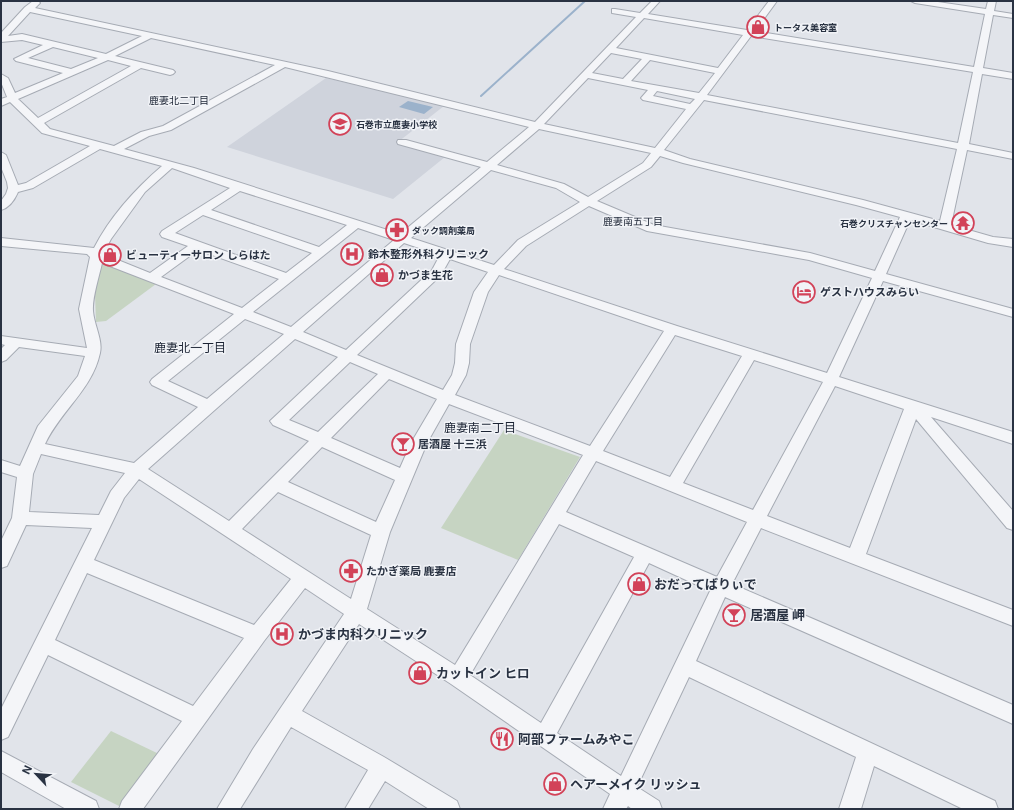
<svg xmlns="http://www.w3.org/2000/svg" width="1014" height="810" font-family="Inter,'Noto Sans JP',sans-serif">
	<rect width="100%" height="100%" fill="#e1e4ea"/>
	<polygon fill="#cfd3dc" points="326,78 444,106 398,142 445,157 393,199 227,147"/>
	<g fill="#c6d4c2">
		<polygon points="100,262 156,284 106,321 96,322 95,294"/>
		<polygon points="504,430 580,457 518,560 441,528"/>
		<polygon points="111,731 159,754 119,806 71,782"/>
	</g>
	<polygon fill="#9bb2cb" points="408,101 433,107 424,114 399,107"/>
	<g fill="none" stroke-linecap="round" stroke-linejoin="round">
		<polyline stroke="#9bb2cb" stroke-width="2" points="481,96 585,1"/>
		<g stroke="#a6abb4" stroke-width="2">
			<g id="minor">
				<path d="M 33,1 L 38,1 L 40,3 L 35,8 L 328,71 L 535,122 L 636,17 L 612,13 L 612,9 L 615,9 L 640,13 L 652,1 L 660,1 L 648,14 L 747,30 L 769,1 L 777,1 L 755,31 L 974,67 L 985,14 L 915,3 L 911,1 L 931,1 L 986,9 L 988,1 L 996,1 L 994,11 L 1013,14 L 1013,18 L 993,15 L 983,68 L 1013,73 L 1013,79 L 982,74 L 969,144 L 1013,153 L 1013,159 L 967,150 L 951,225 L 993,237 L 1013,239 L 1013,247 L 988,243 L 910,220 L 886,274 L 1013,309 L 1013,317 L 883,281 L 839,377 L 1013,432 L 1013,444 L 931,417 L 1013,511 L 1013,530 L 1007,528 L 916,419 L 866,554 L 1013,610 L 1013,626 L 761,528 L 732,584 L 1013,705 L 1013,724 L 725,597 L 696,661 L 995,801 L 998,809 L 963,809 L 874,766 L 861,809 L 839,809 L 856,757 L 689,677 L 637,787 L 659,801 L 662,809 L 632,809 L 628,806 L 626,809 L 603,809 L 610,794 L 451,684 L 359,624 L 302,711 L 384,757 L 457,801 L 460,809 L 429,809 L 385,781 L 368,809 L 345,809 L 368,770 L 291,727 L 240,809 L 217,809 L 253,749 L 344,614 L 305,588 L 264,641 L 143,809 L 119,809 L 122,801 L 182,721 L 48,655 L 8,737 L 1,740 L 1,709 L 92,528 L 26,525 L 7,566 L 1,568 L 1,541 L 12,518 L 17,477 L 1,472 L 1,460 L 20,466 L 38,426 L 78,376 L 85,356 L 19,347 L 6,360 L 1,362 L 1,349 L 5,345 L 1,344 L 1,336 L 87,348 L 79,309 L 90,257 L 87,254 L 1,246 L 1,238 L 94,248 C 110,217 135,189 162,166 L 100,149 L 33,188 L 18,192 C 15,199 9,208 1,210 L 1,201 L 6,194 L 8,188 L 7,182 L 1,167 L 1,152 L 6,155 L 18,185 L 26,183 L 90,146 L 42,133 L 10,102 L 1,106 L 1,99 L 7,97 L 1,82 L 1,74 L 8,78 L 15,93 L 63,73 L 16,61 L 14,59 L 43,45 L 22,40 L 1,42 L 1,33 L 25,7 ZM 30,12 L 142,36 L 106,54 L 22,34 L 8,36 ZM 644,18 L 743,35 L 718,68 L 616,48 ZM 751,36 L 973,72 L 958,143 L 707,95 ZM 151,38 L 275,65 L 163,126 L 141,132 L 114,146 L 50,129 L 44,123 L 141,68 L 170,75 L 173,74 L 175,72 L 173,70 L 115,56 ZM 53,47 L 98,58 L 71,69 L 28,58 ZM 611,53 L 642,59 L 623,79 L 592,73 ZM 108,60 L 131,66 L 38,118 L 18,99 ZM 650,60 L 715,73 L 699,93 L 631,81 ZM 285,67 L 529,127 L 487,162 L 406,140 L 398,140 L 397,142 L 398,144 L 481,167 L 400,234 L 194,168 L 124,149 L 149,136 L 171,130 ZM 588,78 L 648,90 L 641,98 L 643,100 L 686,109 L 655,148 L 544,124 ZM 657,91 L 695,99 L 690,104 L 653,96 ZM 704,100 L 957,149 L 940,221 L 863,200 L 690,159 L 664,150 ZM 539,129 L 651,153 L 643,163 L 588,197 L 564,184 L 497,165 ZM 660,156 L 683,163 L 856,205 L 900,217 L 875,271 L 810,253 L 654,225 L 597,201 L 651,167 ZM 172,168 L 230,188 L 162,231 L 160,234 L 162,237 L 188,246 L 150,273 L 103,254 L 111,239 L 145,192 ZM 491,170 L 556,188 L 580,202 L 518,240 L 494,265 L 411,238 ZM 240,191 L 347,225 L 319,247 L 211,210 ZM 589,206 L 647,231 L 809,260 L 872,278 L 827,373 L 677,326 L 504,269 L 526,246 ZM 203,215 L 312,253 L 286,273 L 175,233 ZM 358,228 L 394,240 L 291,327 L 253,312 ZM 404,243 L 440,255 L 432,270 L 346,350 L 303,332 ZM 198,250 L 279,279 L 242,308 L 161,277 ZM 450,259 L 488,272 L 474,292 L 456,344 L 455,363 L 452,375 L 443,390 L 357,355 L 441,275 ZM 102,263 L 234,314 L 152,379 L 150,382 L 152,385 L 198,407 L 134,463 L 45,444 C 61,410 92,390 100,353 C 103,340 94,325 93,311 C 92,298 99,277 102,263 ZM 499,275 L 664,331 L 590,446 L 455,395 L 466,375 L 469,363 L 470,344 L 488,292 ZM 245,319 L 284,334 L 207,399 L 168,381 ZM 675,335 L 742,356 L 670,477 L 603,451 ZM 295,339 L 338,357 L 270,421 L 273,425 L 309,441 L 229,521 L 148,469 ZM 754,360 L 823,382 L 753,510 L 683,483 ZM 350,362 L 378,374 L 318,432 L 289,420 ZM 389,379 L 437,399 L 411,443 L 400,468 L 331,438 ZM 835,386 L 904,409 L 850,548 L 767,516 ZM 449,404 L 583,455 L 455,665 L 367,609 L 390,532 L 427,443 ZM 322,447 L 395,480 L 376,522 L 288,482 ZM 41,454 L 125,473 L 111,491 L 99,515 L 29,512 L 33,474 ZM 596,461 L 747,522 L 717,577 L 566,512 ZM 139,479 L 291,579 L 254,625 L 94,560 L 124,498 ZM 278,492 L 371,535 L 351,599 L 242,529 ZM 559,524 L 634,557 L 541,723 L 470,675 ZM 649,563 L 710,591 L 621,776 L 557,733 ZM 87,573 L 244,638 L 193,706 L 55,640 Z"/>
				<polygon points="1,751 96,801 99,809 66,809 1,772"/>
			</g>
		</g>
		<use href="#minor" fill="#f4f5f8" fill-rule="evenodd"/>
	</g>
	<defs>
		<g id="shop-ring" transform="scale(1.15)"><circle r="9.5" fill="#f1f3f7" stroke="#d24258" stroke-width="1.5"/><path d="M-5-2.5h2.3a2.7 3.5 0 0 1 5.4 0H5L5.5 6h-11ZM-1.5-2.5h3a1.5 2.3 0 0 0-3 0Z" fill="#d24258"/></g>
		<g id="school-ring" transform="scale(1.15)"><circle r="9.5" fill="#f1f3f7" stroke="#d24258" stroke-width="1.5"/><path d="M0-5L7-2L0 1L-7-2ZM-4 1L0 2.5L4 1V4Q0 6-4 4Z" fill="#d24258"/></g>
		<g id="temple-ring" transform="scale(1.15)"><circle r="9.5" fill="#f1f3f7" stroke="#d24258" stroke-width="1.5"/><path d="M0-6L5-2H3V0L6.5 2.5H4V6H1.5V3h-3V6H-4V2.5H-6.5L-3 0V-2H-5Z" fill="#d24258"/></g>
		<g id="pharmacy-ring" transform="scale(1.15)"><circle r="9.5" fill="#f1f3f7" stroke="#d24258" stroke-width="1.5"/><path d="M-2-6h4v4h4v4h-4v4h-4v-4h-4v-4h4Z" fill="#d24258"/></g>
		<g id="hospital-ring" transform="scale(1.15)"><circle r="9.5" fill="#f1f3f7" stroke="#d24258" stroke-width="1.5"/><path d="M-5-5h3v3.5h4V-5h3V5h-3V1.5h-4V5h-3Z" fill="#d24258"/></g>
		<g id="hotel-ring" transform="scale(1.15)"><circle r="9.5" fill="#f1f3f7" stroke="#d24258" stroke-width="1.5"/><path d="M-6-4.5h1.5V1H6V5H4.5V3h-9V5H-6ZM-4 0a1.8 1.8 0 1 1 3.6 0ZM.5 0V-2.5h3Q6-2.5 6 0Z" fill="#d24258"/></g>
		<g id="bar-ring" transform="scale(1.15)"><circle r="9.5" fill="#f1f3f7" stroke="#d24258" stroke-width="1.5"/><path d="M-6-5H6L.8 .8V4.5H3.5V6h-7V4.5H-.8V.8Z" fill="#d24258"/></g>
		<g id="restaurant-ring" transform="scale(1.15)"><circle r="9.5" fill="#f1f3f7" stroke="#d24258" stroke-width="1.5"/><path d="M-5-6h1v4h1v-4h1v4h1v-4h1v5L-1.5 .5V6h-2V.5L-5-1ZM5-6V6H3V1.5H1.5Q1.5-4 5-6Z" fill="#d24258"/></g>
	</defs>
	<g fill-rule="evenodd">
		<use href="#shop-ring" x="758" y="27"/>
		<use href="#school-ring" x="340" y="124"/>
		<use href="#temple-ring" x="963" y="223"/>
		<use href="#pharmacy-ring" x="397" y="230"/>
		<use href="#hospital-ring" x="352" y="254"/>
		<use href="#shop-ring" x="110" y="255"/>
		<use href="#shop-ring" x="382" y="275"/>
		<use href="#hotel-ring" x="804" y="292"/>
		<use href="#bar-ring" x="403" y="444"/>
		<use href="#pharmacy-ring" x="351" y="571"/>
		<use href="#shop-ring" x="639" y="584"/>
		<use href="#bar-ring" x="734" y="615"/>
		<use href="#hospital-ring" x="282" y="634"/>
		<use href="#shop-ring" x="420" y="673"/>
		<use href="#restaurant-ring" x="502" y="739"/>
		<use href="#shop-ring" x="555" y="784"/>
	</g>
	<g text-anchor="middle" dominant-baseline="central" stroke-width="3" stroke-linejoin="round" paint-order="stroke">
		<g font-size="9" font-weight="bold" fill="#293242" stroke="#f1f3f7" text-anchor="start">
			<text x="774" y="27">トータス美容室</text>
			<text x="356" y="124">石巻市立鹿妻小学校</text>
			<text x="948" y="223" text-anchor="end">石巻クリスチャンセンター</text>
			<text x="412" y="230">ダック調剤薬局</text>
		</g>
		<g font-size="10" fill="#1b2333" stroke="#f1f3f7">
			<text x="179" y="100">鹿妻北二丁目</text>
			<text x="633" y="221">鹿妻南五丁目</text>
		</g>
		<g font-size="11" font-weight="bold" fill="#293242" stroke="#f1f3f7" text-anchor="start">
			<text x="368" y="254">鈴木整形外科クリニック</text>
			<text x="126" y="255">ビューティーサロン しらはた</text>
			<text x="398" y="275">かづま生花</text>
			<text x="820" y="292">ゲストハウスみらい</text>
			<text x="418" y="444">居酒屋 十三浜</text>
			<text x="366" y="571">たかぎ薬局 鹿妻店</text>
		</g>
		<g font-size="12" fill="#1b2333" stroke="#f1f3f7">
			<text x="190" y="347">鹿妻北一丁目</text>
			<text x="480" y="427">鹿妻南二丁目</text>
		</g>
		<g font-size="13" font-weight="bold" fill="#293242" stroke="#f1f3f7" text-anchor="start">
			<text x="654" y="584">おだってばりぃで</text>
			<text x="750" y="615">居酒屋 岬</text>
			<text x="298" y="634">かづま内科クリニック</text>
			<text x="436" y="673">カットイン ヒロ</text>
			<text x="518" y="739">阿部ファームみやこ</text>
			<text x="570" y="784">ヘアーメイク リッシュ</text>
		</g>
	</g>
	<rect width="1014" height="810" fill="none" stroke="#293242" stroke-width="4"/>
	<g transform="translate(36 774) rotate(296)" stroke="#f1f3f7" stroke-width="3" paint-order="stroke">
	<path d="M0-3L7 15L0 10L-7 15Z" fill="#293242"/>
	<text y="-6" font-size="11" font-weight="bold" text-anchor="middle" fill="#293242">N</text>
	</g>
</svg>
